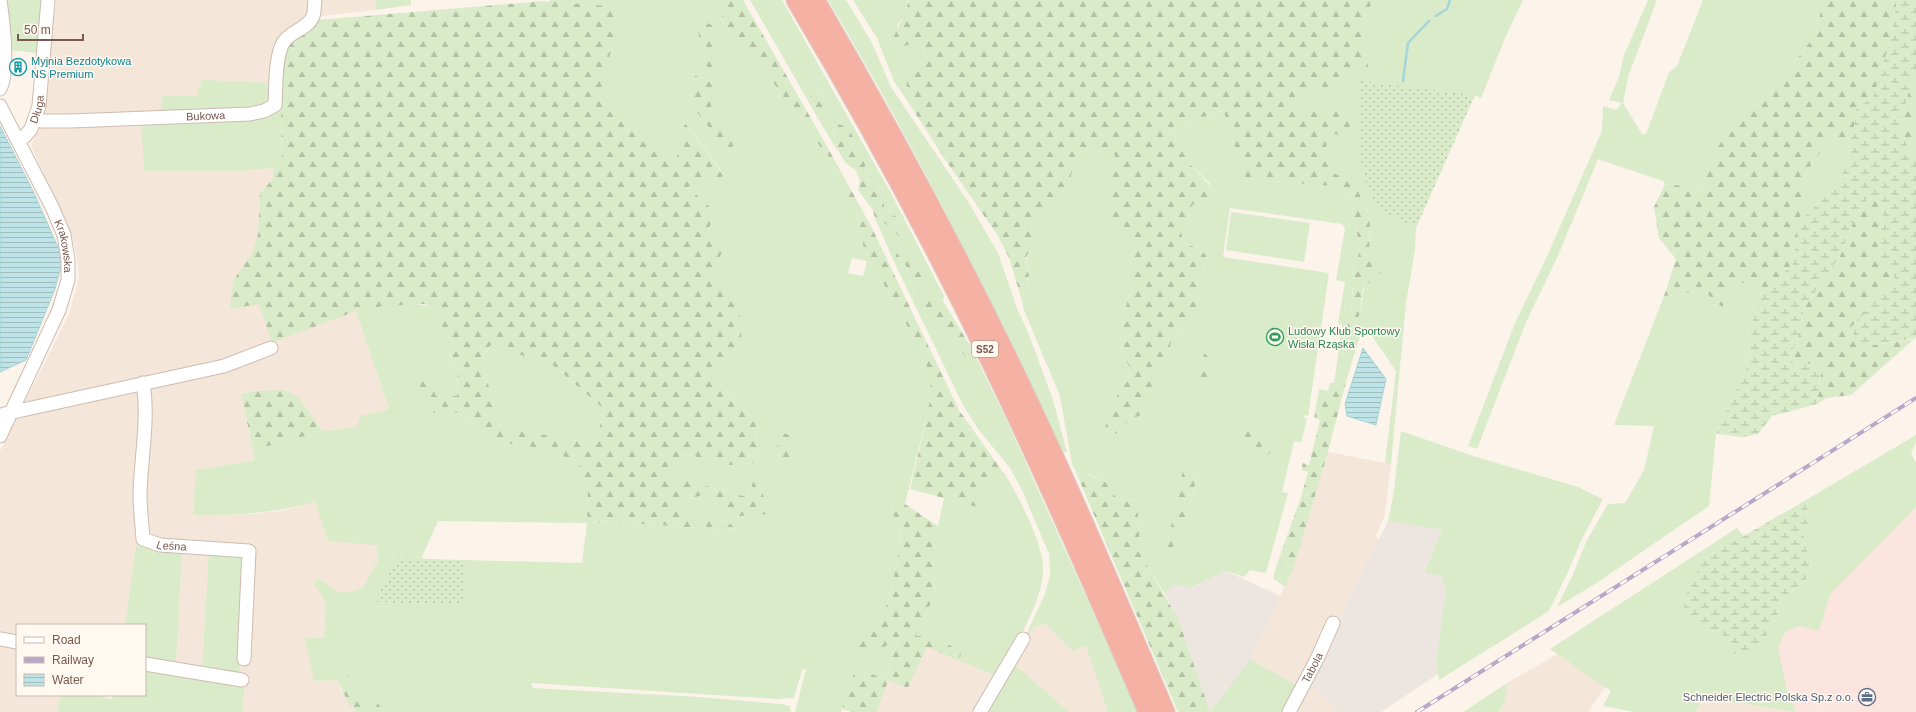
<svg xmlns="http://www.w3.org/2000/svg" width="1916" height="712" font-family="Arial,sans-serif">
	<defs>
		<pattern id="forest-firs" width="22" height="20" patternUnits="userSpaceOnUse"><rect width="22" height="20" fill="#d9ebc9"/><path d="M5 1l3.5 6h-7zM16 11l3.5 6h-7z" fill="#b5c1a5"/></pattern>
		<pattern id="wetland-marsh" width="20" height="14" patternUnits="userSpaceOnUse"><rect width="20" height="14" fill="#d9ebc9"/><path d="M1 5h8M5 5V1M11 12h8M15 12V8" fill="none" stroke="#b5c1a5"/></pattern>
		<pattern id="garden-dots" width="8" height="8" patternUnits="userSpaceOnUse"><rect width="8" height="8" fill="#d9ebc9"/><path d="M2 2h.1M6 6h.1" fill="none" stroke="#b5c1a5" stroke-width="1.8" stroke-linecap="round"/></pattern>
		<pattern id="water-rules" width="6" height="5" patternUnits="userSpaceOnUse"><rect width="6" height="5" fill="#bfe4e7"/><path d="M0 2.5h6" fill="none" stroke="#a0bcbd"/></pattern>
	</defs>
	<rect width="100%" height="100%" fill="#fcf4eb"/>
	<g fill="#f4e6d9">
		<polygon points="56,0 311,0 306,21 272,83 196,96 162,95 161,110 149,116 141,117 145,171 239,171 274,168 273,179 260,193 258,234 253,251 233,281 259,303 272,342 356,311 389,409 360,416 357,427 323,431 298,397 241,395 255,460 197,470 193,515 253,514 285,510 316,502 328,541 376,544 378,560 363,588 345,594 335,592 320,578 326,602 324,638 305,638 314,681 337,680 340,689 355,708 355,712 242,712 246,677 239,673 242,650 209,552 202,669 176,665 182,550 136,546 125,625 17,625 17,639 0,636 0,451 70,312 79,276 74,241 31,146 43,115"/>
		<polygon points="317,0 376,0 375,10 322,16 316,11"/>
		<polygon points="1328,452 1391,464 1385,515 1376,536 1379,541 1308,683 1340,712 1292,712 1250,659 1294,567"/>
		<polygon points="1046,624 1073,651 1086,646 1108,712 1069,712 1013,663 1025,637 1036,626"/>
		<polygon points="0,641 17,644 17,695 61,695 57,712 0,712"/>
		<polygon points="927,647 998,677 981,712 877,712 888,681 908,688"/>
		<polygon points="1558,654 1606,686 1588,712 1500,712 1505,701 1507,683"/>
		<polygon points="1702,697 1796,712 1696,712"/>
	</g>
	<polygon fill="#fce5df" points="1916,507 1916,712 1796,712 1787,689 1778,648 1786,630 1800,626 1819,630 1830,595"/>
	<g fill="#ece5e0">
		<polygon points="1388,521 1442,530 1424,571 1441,576 1446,588 1436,664 1438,674 1381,712 1340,712 1308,683"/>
		<polygon points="1226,571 1281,596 1250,659 1210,712 1178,618 1165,594 1172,584 1187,585 1189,589"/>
	</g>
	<g fill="#d9ebc9" fill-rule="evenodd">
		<polygon points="2,0 43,0 38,53 7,50"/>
		<polygon points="376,0 411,0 411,5 375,10"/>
		<path d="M 550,0 L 726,0 L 721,21 L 775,85 L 806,129 L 828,156 L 843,184 L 858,218 L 864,249 L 922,352 L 931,380 L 929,407 L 905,504 L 895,501 L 890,515 L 902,518 C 899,556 893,590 880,625 L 898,639 L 885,678 L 860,671 L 855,674 L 841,712 L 795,712 L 806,669 L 802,670 L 794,698 L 776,699 L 531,683 L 533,688 L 699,697 L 781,704 L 790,706 L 791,712 L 386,712 L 377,703 L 377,712 L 360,712 L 376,703 L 357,703 L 348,676 L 337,680 L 314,681 L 305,638 L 324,638 L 326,602 L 314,583 L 319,578 C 338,594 340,596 363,588 L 378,560 L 376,545 L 328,541 L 315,502 C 275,513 235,516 193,515 L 196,470 L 255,460 L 253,450 L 323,431 L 357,427 L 360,416 L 389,409 L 356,311 C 381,306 411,300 435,308 L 443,329 L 454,344 L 449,354 L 458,374 L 457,396 L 436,396 L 430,412 L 456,413 L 472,421 L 498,442 L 541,448 L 579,462 L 579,470 L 588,483 L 587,523 L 617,522 L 737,531 L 727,521 L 678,515 L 677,503 L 702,495 L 739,516 L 753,480 L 747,497 L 664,475 L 683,452 L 721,466 L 758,462 L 756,422 L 715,378 L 715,367 L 742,344 L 706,280 L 707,234 L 715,212 L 688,187 L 724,175 L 681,117 L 678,162 L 629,129 L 599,98 L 621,7 L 550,2 ZM 693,74 L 717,85 L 710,111 ZM 852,258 L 867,261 L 863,276 L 848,273 ZM 438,521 L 587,523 L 582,563 L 464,560 L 464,605 L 374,602 L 398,558 L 421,559 Z"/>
		<path d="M 750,0 L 782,0 L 892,195 L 944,296 L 943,301 L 930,297 L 922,307 L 934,316 L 948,339 L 957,344 L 965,356 L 972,349 L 1008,423 L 1138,712 L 1108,712 L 1086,646 L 1073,651 L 1046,624 L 1036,626 L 1025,637 L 1045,594 L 1050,575 L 1049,554 L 1022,490 L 1010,468 L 978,429 L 963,405 L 894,262 L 875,218 L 893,228 L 901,221 L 883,207 L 883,190 L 864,168 L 864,154 L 854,151 L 851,146 L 853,138 L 831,125 L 839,153 L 817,117 L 830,105 L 820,89 L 807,99 ZM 910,250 L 913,260 L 927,285 L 920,292 L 914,292 C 909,282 909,273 905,263 Z"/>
		<path d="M 828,0 L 846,0 L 871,41 L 891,87 L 969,203 L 998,253 L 1017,308 L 1029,335 L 1053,400 L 1067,452 L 1062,452 C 991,298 915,146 828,0 Z"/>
		<polygon points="853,0 910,0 907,3 905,15 897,25 901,47 918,42 923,46 927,57 907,73 906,99 894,81 877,38"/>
		<path d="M 1371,0 L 1523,0 L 1505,38 L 1481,98 L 1475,95 L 1360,82 L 1361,147 L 1367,184 L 1400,220 L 1416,228 L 1415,250 L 1406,303 L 1391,464 L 1385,463 L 1396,371 L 1370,333 L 1362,329 L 1346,382 L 1334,384 L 1342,325 L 1338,323 L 1345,282 L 1336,280 L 1345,228 L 1342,224 L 1230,208 L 1223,257 L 1329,273 L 1308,416 L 1304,415 L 1304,418 L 1307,418 L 1301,443 L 1294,441 L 1282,492 L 1288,493 L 1266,573 L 1250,570 L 1244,577 L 1226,571 L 1188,589 L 1187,585 L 1172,585 L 1165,594 L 1148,568 L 1140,547 L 1137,501 L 1118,500 C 1107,486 1098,472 1077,475 L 1072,464 L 1060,396 L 1024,310 L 1020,294 L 1027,289 C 1028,285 1029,280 1029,276 C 1028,264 1023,257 1034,249 L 1029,232 C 1039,214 1055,205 1065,189 C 1072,176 1075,160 1080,147 L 1115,155 L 1106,222 C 1116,235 1125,233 1135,245 L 1128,273 L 1131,287 L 1120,332 L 1122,353 L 1130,368 L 1128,380 L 1112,403 L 1105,428 L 1118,433 L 1129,420 L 1142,414 L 1155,376 L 1165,363 L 1172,340 L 1194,317 L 1199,305 L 1197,283 L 1208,262 C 1206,249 1194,246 1184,243 L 1181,232 L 1188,221 L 1192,204 L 1208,199 L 1210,184 L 1188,162 L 1171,128 L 1225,110 L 1229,136 L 1238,153 L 1247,179 L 1333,186 L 1350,196 L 1358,238 L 1359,254 L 1354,266 L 1351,315 L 1339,352 L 1344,355 L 1352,327 L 1359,316 L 1369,260 L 1370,218 L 1355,184 L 1330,171 L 1326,154 L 1326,129 L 1348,140 L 1299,109 L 1293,89 L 1345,90 L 1340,72 L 1361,45 L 1370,10 ZM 1184,465 L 1199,470 L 1188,511 L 1170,554 L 1165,554 Z"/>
		<polygon points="1648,0 1657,0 1628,77 1623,103 1642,134 1646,134 1669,72 1677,66 1703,0 1823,0 1816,34 1767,98 1741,115 1714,152 1703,188 1665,184 1663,181 1598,159 1557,258 1527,320 1477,449 1468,446 1515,323 1544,263 1602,131 1603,106 1616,110 1622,103 1609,100 1619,77 1624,55"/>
		<polygon points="202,80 272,83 281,108 282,160 274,168 239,171 144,171 141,116 149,116 161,110 162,95 196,96"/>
		<polygon points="1850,138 1849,161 1834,189 1799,222 1807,171 1829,140"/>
		<polygon points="1231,212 1310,223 1304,262 1226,250"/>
		<polygon points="1737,280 1762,293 1751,327 1749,363 1716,434 1709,506 1595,584 1557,607 1574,572 1586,542 1608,504 1625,503 1644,470 1654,426 1614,425 1664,296 1704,291"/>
		<polygon points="492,345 554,366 603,408 597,444 500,427 481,358"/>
		<polygon points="1401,431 1473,456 1578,487 1603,499 1582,539 1567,574 1549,611 1439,680 1436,664 1446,588 1441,576 1424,572 1442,530 1388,521 1393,497"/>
		<polygon points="1916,435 1916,442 1911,453 1916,463 1916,507 1830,595 1819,631 1800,626 1786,631 1778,648 1787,689 1796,712 1702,697 1696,712 1634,712 1603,706 1611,691 1550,649 1737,528 1744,536 1704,559 1701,628 1722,634 1777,619 1780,599 1804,582 1812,571 1803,533 1809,524 1806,500"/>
		<path d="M 1005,475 C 1019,496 1042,542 1043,567 C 1045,599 1013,650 996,676 L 960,661 L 960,651 L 932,636 L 916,636 L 936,591 L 933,567 L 938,526 L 944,498 L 977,507 L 981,483 Z"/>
		<polygon points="136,546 182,550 176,665 145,661 145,625 125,625"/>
		<polygon points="209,551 244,557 242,650 239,673 202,669"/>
		<polygon points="1278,561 1294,567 1285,587 1273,578"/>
		<polygon points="1250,659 1297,686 1284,712 1210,712"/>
		<polygon points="1013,663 1069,712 983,712"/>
		<polygon points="145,666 245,685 242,712 57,712 61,695 96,695 111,699 113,695 145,695"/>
		<polygon points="1507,683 1505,701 1499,712 1463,712"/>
	</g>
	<g fill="url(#forest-firs)" fill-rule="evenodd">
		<polygon points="726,0 743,0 824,141 872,228 959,410 1005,475 981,483 977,507 910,489 929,407 931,380 922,352 864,249 858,218 843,184 828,156 806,129 775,85 721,21"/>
		<path d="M 910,0 L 1371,0 L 1370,10 L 1361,45 L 1369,68 L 1341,72 L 1345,90 L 1293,90 L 1299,109 L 1347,113 L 1352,132 L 1348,140 L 1327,130 L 1326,154 L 1330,171 L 1355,184 L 1370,218 L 1369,260 L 1385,268 L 1363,288 L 1359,316 L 1352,327 L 1344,355 L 1339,352 L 1351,315 L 1354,266 L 1359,254 L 1358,238 L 1350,196 L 1333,186 L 1246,179 L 1238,153 L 1229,136 L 1224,110 L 1171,128 L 1188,162 L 1211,187 L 1208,199 L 1192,205 L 1188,221 L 1181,232 L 1184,243 C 1194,247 1206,249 1208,262 L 1197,283 L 1199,305 L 1194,317 L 1172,340 L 1165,363 L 1155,376 L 1143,414 L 1129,420 L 1118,433 L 1108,434 L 1105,428 L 1112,403 L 1128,380 L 1130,368 L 1122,353 L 1120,332 L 1131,287 L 1128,273 L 1135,245 C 1125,233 1116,236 1106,222 L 1115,155 L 1080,147 C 1075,160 1072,177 1065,189 C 1055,205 1039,214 1029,232 L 1036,243 L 1034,249 L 1029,252 L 1026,258 L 1029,277 L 1027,289 L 1020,294 L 1009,258 L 998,236 L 944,158 L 906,99 L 907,73 L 927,57 L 923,46 L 918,42 L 901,47 L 896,45 L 893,40 C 896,30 900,24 904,16 C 907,10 906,5 910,0 Z"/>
		<polygon points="1823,0 1897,0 1891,38 1873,99 1856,108 1854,129 1850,138 1829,140 1807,171 1793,264 1762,293 1737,280 1722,307 1704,291 1664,296 1676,259 1659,238 1654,207 1665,184 1703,188 1714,152 1741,115 1767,98 1816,34"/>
		<path d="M 542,1 L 622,7 L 599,98 L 629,129 L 677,161 L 680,116 L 724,176 L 688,187 L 715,212 L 707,234 L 723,251 L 706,280 L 738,291 L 742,344 L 715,367 L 715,378 L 756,422 L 758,462 L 721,466 L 683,452 L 665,475 L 747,497 L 754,480 L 761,478 L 766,514 L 739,516 L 702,495 L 677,503 L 678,515 L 727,521 L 738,531 L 617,522 L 587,523 L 588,483 L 579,470 L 579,462 L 541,448 L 498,442 L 472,421 L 457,413 L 430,413 L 412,381 L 426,375 L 436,396 L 457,396 L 458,374 L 449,353 L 454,344 L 443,329 L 435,308 L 424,304 L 383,306 L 356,311 L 272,343 L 259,304 L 230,309 L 233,281 L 253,251 L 258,234 L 260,193 L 273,179 L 274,168 L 282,160 L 281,108 L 272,83 L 276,38 L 306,21 ZM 491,345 L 554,366 L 603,408 L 597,444 L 500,427 L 481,358 Z"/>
		<polygon points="695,18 712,25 719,71 706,66"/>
		<polygon points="692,74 717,85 710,111 741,139 727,151 691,104"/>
		<polygon points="1913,74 1916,74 1916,158 1912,158 1900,126"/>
		<polygon points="820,89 830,105 817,117 807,99"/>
		<path d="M 834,122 C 842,125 852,129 853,138 C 853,144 851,146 854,151 L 864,154 L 868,158 L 864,168 L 883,190 L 884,207 L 901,221 L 903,233 L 898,236 L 893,228 L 875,218 L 873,210 L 858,190 L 860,180 L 855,169 C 838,162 837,141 831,125 Z"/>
		<path d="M 1871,198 L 1876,199 L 1884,206 C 1878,246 1874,246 1896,280 L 1861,347 L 1914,339 L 1851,395 L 1826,398 L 1817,404 L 1821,371 L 1794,364 L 1790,355 L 1798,340 L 1804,308 L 1840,256 L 1857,212 L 1866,201 Z"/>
		<path d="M 899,247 L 910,249 L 913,260 L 927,285 L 920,292 L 914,292 C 909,282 909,273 905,263 L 894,262 Z"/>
		<polygon points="930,297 943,301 972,349 965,357 957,344 948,339 934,316 922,307 922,303"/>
		<polygon points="1204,354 1210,354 1209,380 1198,378"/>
		<polygon points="1346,382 1328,452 1294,567 1278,561 1301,497 1308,472 1301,470 1303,463 1309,465 1320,420 1314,418 1319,389 1328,391 1330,383"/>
		<polygon points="284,390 298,397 323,431 253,450 241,394 256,391"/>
		<polygon points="1243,427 1260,434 1271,452 1266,457 1239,433"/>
		<polygon points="776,430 794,437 791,459 778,460"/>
		<polygon points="1184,465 1199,469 1188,511 1170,554 1165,554"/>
		<polygon points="1085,474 1105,482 1118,500 1137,501 1140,547 1148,568 1178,618 1210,712 1178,712 1077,475"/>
		<path d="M 895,501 L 905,504 L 938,526 L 933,567 L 936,591 L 916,636 L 932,636 L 961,651 L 960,661 L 927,647 L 908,688 L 888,681 L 877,712 L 852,712 L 842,709 L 854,674 L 860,671 L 885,678 L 898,640 L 869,654 L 859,650 L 856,636 L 880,625 C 893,590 899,556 902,519 L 890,515 Z"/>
		<polygon points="348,676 357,702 377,703 386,712 377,712 376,703 360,712 355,712 355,708 350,706 337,680"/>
	</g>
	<g fill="url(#wetland-marsh)">
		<path d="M 1897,0 L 1916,0 L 1916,74 L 1913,74 L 1900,126 L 1912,158 L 1916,158 L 1916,338 L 1861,347 L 1850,328 L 1896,280 L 1881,257 L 1878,245 L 1884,206 L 1876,199 L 1871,198 L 1866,201 L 1857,212 L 1840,256 L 1804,308 L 1798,340 L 1790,355 L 1794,364 C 1804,362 1814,362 1821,371 L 1817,404 L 1772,416 L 1758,434 L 1743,437 L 1716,434 L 1749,363 L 1751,327 L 1762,293 L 1793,264 L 1799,222 L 1834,189 L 1849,161 L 1850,138 L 1854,129 L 1856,108 L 1873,98 L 1891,38 Z"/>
		<polygon points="1806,500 1809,524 1803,533 1812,571 1804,582 1780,599 1777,619 1759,647 1741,655 1732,653 1722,634 1701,628 1684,616 1685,597 1704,559"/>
	</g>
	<g fill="url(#garden-dots)">
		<path d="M 1360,81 L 1475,95 L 1416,228 C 1406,223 1393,218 1384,211 C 1354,186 1358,116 1360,81 Z"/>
		<polygon points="398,558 464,560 464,605 374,602"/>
	</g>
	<g fill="url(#water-rules)" stroke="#a5d5d8">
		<polygon points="0,126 34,193 60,252 61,266 55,289 26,360 0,372"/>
		<polygon points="1363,348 1386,379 1376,425 1347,416 1345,404"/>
	</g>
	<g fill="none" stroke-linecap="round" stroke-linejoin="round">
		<g stroke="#a5d5d8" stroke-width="2.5">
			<polyline points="1436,16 1447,9 1450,0"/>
			<polyline points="1403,81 1408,43 1429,21"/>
		</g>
		<g stroke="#cfbbb0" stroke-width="15">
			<g id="minor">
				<path d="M 0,89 C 9,71 3,21 0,0"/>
				<path id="s1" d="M 0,106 L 52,207 L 64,235 L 68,260 L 68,280 L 59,310 L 0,436"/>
				<path id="s2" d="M 35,119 L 42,121 L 71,121 L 250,114 L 264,111 L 275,105 C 276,88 275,57 283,43 C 290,31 308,29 313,16 C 315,11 314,5 315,0"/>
				<path id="s3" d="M 18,140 L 25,136 L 31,129 L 39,106 L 48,0"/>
				<path id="s4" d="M 143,383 C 149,419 141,457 140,493 C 140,509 142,524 143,539 L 160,545 L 249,551 L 244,659"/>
				<polyline points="4,414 224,366 271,348"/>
				<polyline points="0,639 17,642"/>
				<polyline points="145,664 242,680"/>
				<polyline points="980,712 1023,639"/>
				<path id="s5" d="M 1289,712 L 1317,659 L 1333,623"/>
			</g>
		</g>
		<g stroke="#d9d1cd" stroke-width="21">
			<g id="highway">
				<path d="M 796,0 C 867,119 933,241 993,366 C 1048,480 1098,596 1148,712"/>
				<path d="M 815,0 C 883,116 947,234 1006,355 C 1063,472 1114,592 1165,712"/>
			</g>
		</g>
		<use href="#minor" stroke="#fff" stroke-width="13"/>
		<use href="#highway" stroke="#f5b2a4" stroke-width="19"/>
		<g stroke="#b6a8c8" stroke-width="4">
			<polyline id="rail" points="1417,712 1916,398"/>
		</g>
		<use href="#rail" stroke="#fff9f2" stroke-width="2.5" stroke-dasharray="8" stroke-linecap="butt"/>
	</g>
	<defs>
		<g id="building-ring" transform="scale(0.9)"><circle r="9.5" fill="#fff9f2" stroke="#0f9aa8" stroke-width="1.5"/><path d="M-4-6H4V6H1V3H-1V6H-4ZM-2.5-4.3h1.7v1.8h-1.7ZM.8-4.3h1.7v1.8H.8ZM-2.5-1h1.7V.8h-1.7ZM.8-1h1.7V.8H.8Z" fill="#0f9aa8"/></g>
		<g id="stadium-ring" transform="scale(0.9)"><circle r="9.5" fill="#fff9f2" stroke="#2e9e5b" stroke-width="1.5"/><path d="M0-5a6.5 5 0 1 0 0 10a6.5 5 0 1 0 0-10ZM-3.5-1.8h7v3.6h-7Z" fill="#2e9e5b"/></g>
		<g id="office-ring" transform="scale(0.9)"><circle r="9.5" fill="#fff9f2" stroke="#5c6f8a" stroke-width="1.5"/><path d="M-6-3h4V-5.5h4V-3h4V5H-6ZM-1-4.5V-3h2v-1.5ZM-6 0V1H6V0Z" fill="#5c6f8a"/></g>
	</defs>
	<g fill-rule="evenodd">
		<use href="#building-ring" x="18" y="67"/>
		<use href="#stadium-ring" x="1275" y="337"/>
		<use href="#office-ring" x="1867" y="697"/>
	</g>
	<g text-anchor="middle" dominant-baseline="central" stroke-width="3" stroke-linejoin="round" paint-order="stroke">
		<rect fill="#fff9f2" stroke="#a0897e" stroke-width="1" x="972" y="341" width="26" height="16" rx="3"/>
		<g font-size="10" font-weight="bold" fill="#78594d">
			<text x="985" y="349">S52</text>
		</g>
		<g font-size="11" fill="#0d838f" stroke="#fff9f2" text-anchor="start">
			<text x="31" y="61">Myjnia Bezdotykowa<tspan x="31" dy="13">NS Premium</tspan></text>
		</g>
		<g font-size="11" fill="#78594d" stroke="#fff9f2">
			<text stroke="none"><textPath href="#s3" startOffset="38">Długa</textPath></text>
			<text stroke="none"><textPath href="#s2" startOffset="171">Bukowa</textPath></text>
			<text stroke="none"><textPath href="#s1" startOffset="155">Krakowska</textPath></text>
			<text stroke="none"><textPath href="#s4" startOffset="186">Leśna</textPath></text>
			<text stroke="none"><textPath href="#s5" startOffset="50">Tabola</textPath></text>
		</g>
		<g font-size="11" fill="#27864d" stroke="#fff9f2" text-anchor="start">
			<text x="1288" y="331">Ludowy Klub Sportowy<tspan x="1288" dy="13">Wisła Rząska</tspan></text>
		</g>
		<g font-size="11" fill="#4e5e75" stroke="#fff9f2" text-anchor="end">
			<text x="1854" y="697">Schneider Electric Polska Sp.z o.o.</text>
		</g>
	</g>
	<rect x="16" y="624" width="130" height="72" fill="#fff9f2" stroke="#c9b9b0"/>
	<rect x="24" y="637" width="20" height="6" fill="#ffffff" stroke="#c9b9b0"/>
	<text x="52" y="644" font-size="12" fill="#78594d">Road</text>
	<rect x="24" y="657" width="20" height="6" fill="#b6a8c8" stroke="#c9b9b0"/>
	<text x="52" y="664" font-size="12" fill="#78594d">Railway</text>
	<rect x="24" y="674" width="20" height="12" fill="url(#water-rules)" stroke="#c9b9b0"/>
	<text x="52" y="684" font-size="12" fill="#78594d">Water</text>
	<path d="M18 34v6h65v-6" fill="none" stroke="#78594d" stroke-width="2"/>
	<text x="24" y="34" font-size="12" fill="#78594d" stroke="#fff9f2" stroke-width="3" paint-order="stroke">50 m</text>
</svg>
